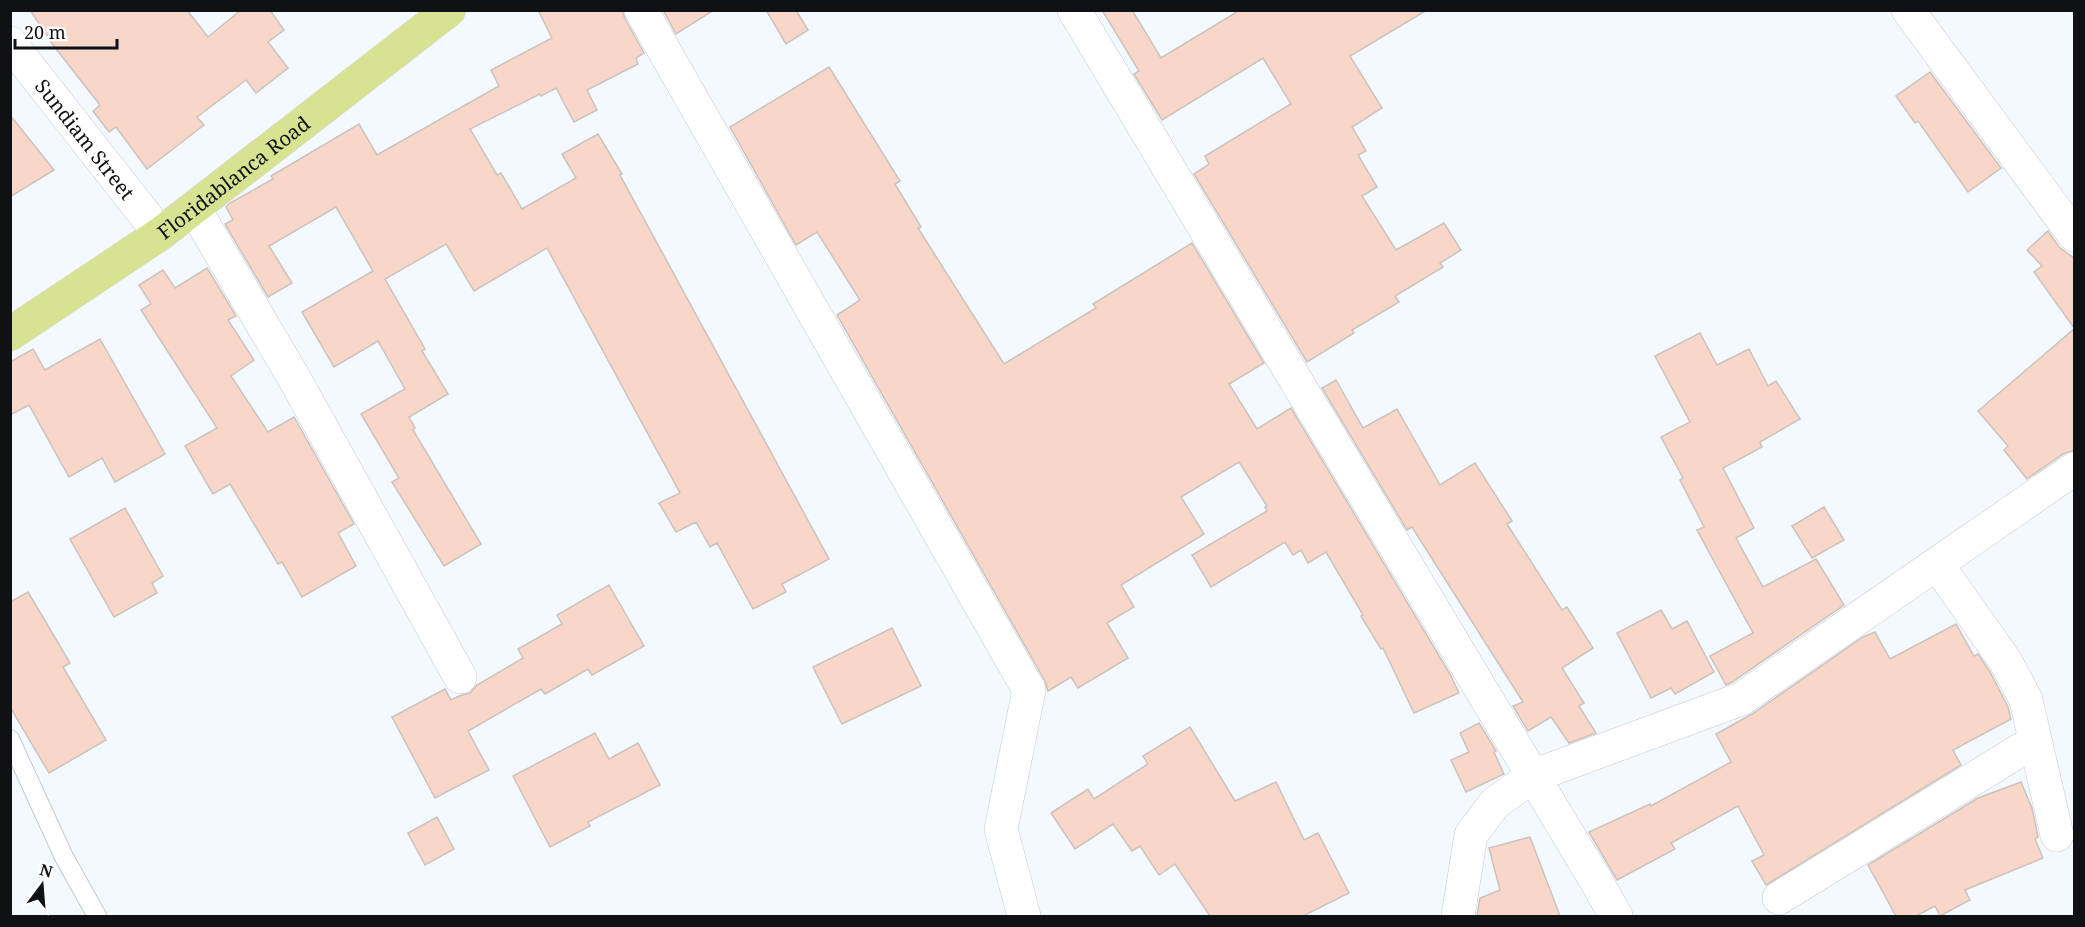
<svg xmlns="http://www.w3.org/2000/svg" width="2085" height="927" font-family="'Noto Serif',serif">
	<rect width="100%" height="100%" fill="#f4f9ff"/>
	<g fill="#f9d7c8" stroke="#cbc2be" stroke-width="1.5">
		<polygon points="30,10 187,10 208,37 241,10 270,10 284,30 268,42 288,68 256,93 246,80 197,117 204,125 147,169 116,127 109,132 93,111 100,105 53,45"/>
		<polygon points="538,10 622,10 625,19 644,53 636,58 638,64 587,90 597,110 574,122 556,88 541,96 540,94 470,129 497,175 501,173 522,209 576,178 562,154 598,134 622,174 620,175 829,559 782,584 786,592 753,609 717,543 710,547 696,522 676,532 659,503 680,493 547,248 474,291 446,244 385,279 425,349 422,351 448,394 409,417 415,428 413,430 481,544 444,566 392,482 399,478 361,414 405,389 378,341 334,367 302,312 373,271 336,207 269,246 292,283 268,297 225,224 233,220 226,207 230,203 273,179 271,176 359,124 377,155 499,86 491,70 552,38"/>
		<polygon points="663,10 714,10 676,34"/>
		<polygon points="766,10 796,10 808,30 786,44"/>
		<polygon points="1102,10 1132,10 1161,58 1240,10 1427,10 1350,56 1382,108 1352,127 1366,151 1358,155 1377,187 1362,196 1396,250 1444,223 1461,250 1440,263 1443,267 1395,296 1399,302 1352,330 1354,333 1307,362 1194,174 1209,164 1205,156 1291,104 1263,58 1162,120 1134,74 1139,71"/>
		<polygon points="829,67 900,181 895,184 921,227 918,228 1004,364 1096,308 1093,304 1192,243 1264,363 1229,384 1257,429 1291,408 1450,674 1459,693 1414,713 1383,648 1381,649 1361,616 1363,615 1326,552 1308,563 1301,550 1293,555 1285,542 1211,587 1192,555 1267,511 1265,507 1267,506 1239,462 1181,497 1204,534 1121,585 1134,607 1107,623 1128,658 1078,688 1071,677 1048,691 1045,681 837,315 860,300 817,232 796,245 730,127"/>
		<polygon points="1930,72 2001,168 1968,192 1918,121 1915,123 1896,96"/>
		<polygon points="10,115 54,170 10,197"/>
		<polygon points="2048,231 2059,247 2074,258 2074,328 2034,272 2042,266 2027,250"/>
		<polygon points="207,268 236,316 228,320 254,360 231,376 268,432 294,417 354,524 338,533 356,566 302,597 282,562 278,564 230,484 213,494 185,446 217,428 141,310 151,304 139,285 163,270 175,288"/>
		<polygon points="2074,329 2074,450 2063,454 2027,479 2004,450 2008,446 1978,411"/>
		<polygon points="1700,333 1717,365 1749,349 1768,386 1776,381 1800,419 1760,442 1762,447 1723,468 1754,528 1736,538 1763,587 1816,559 1844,605 1732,682 1726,685 1710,656 1753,633 1697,530 1704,527 1680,480 1683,478 1661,437 1690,422 1655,356"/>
		<polygon points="100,339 165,454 115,482 102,458 69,477 29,405 10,415 10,362 33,349 45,370"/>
		<polygon points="1336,380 1363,428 1397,409 1440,485 1475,463 1512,521 1507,524 1562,610 1567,607 1593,648 1562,668 1584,703 1579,706 1596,733 1569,743 1551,717 1528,731 1513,706 1523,702 1412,527 1407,530 1322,388"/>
		<polygon points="1824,507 1844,540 1812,558 1792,526"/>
		<polygon points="125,508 163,576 152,583 157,593 114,617 70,539"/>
		<polygon points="609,585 644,646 592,675 588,669 545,694 541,689 468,731 489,770 435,798 392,717 445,689 451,700 459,696 470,693 477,685 523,658 518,649 562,624 557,615"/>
		<polygon points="28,592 70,663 63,667 106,740 49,773 10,707 10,602"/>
		<polygon points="1661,610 1672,629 1687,621 1714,672 1675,694 1671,688 1651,698 1617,633"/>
		<polygon points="1956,624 1974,656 1978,654 1990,672 2008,707 2011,719 1953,750 1961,765 1766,885 1752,861 1764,855 1738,806 1671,843 1675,849 1617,880 1589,832 1650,804 1651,806 1731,762 1716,734 1752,714 1863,637 1875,632 1890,659"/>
		<polygon points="892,628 921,686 842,724 813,667"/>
		<polygon points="1479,723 1496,751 1494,752 1504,774 1466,792 1451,760 1469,752 1460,733"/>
		<polygon points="1190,727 1235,801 1276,782 1304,840 1318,833 1349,893 1303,916 1210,916 1175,864 1159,875 1140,846 1132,851 1113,824 1075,849 1051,813 1088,789 1094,799 1148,764 1143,756"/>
		<polygon points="595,733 609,759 638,743 660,785 588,822 590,826 550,847 513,776"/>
		<polygon points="2021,782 2032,808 2038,837 2035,839 2043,858 1965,890 1970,900 1940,916 1935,906 1916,916 1896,916 1868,865 1978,798"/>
		<polygon points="437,817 454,849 425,865 408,833"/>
		<polygon points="1530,837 1560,916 1477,916 1480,898 1500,890 1489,848"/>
	</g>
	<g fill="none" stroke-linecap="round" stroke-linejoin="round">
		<g stroke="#c3c9d0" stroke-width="20">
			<polyline id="service" points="10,739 64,857 97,916"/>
		</g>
		<g stroke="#c3c9d0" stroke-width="34">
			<g id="minor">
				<polyline points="641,10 1029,690 1001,829 1024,916"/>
				<polyline points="1074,10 1533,776 1741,699 2074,469"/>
				<polyline points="1908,10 2074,235"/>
				<polyline points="194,208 294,378 460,677"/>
				<polyline points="1937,564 2006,662 2026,700 2057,835"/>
				<polyline points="1779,898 2035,741"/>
				<polyline points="1458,916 1471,835 1495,803 1533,776 1595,879 1616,916"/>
			</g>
		</g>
		<g stroke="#c3c9d0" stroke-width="34">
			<g id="tertiary">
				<path id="s1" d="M 10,43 L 160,234"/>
			</g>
		</g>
		<g stroke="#d4d4d5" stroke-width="34">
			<g id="primary">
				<path id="s2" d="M 10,334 L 160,234 L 449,10"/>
			</g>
		</g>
		<use href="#service" stroke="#fff" stroke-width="18"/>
		<use href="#minor" stroke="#fff" stroke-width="33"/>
		<use href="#tertiary" stroke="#fff" stroke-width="33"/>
		<use href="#primary" stroke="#d8e392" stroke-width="33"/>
	</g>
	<g text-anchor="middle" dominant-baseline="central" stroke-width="4.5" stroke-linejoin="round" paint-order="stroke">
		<g font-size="20" fill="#0f1114" stroke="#fff">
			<text stroke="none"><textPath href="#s1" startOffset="122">Sundiam Street</textPath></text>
			<text stroke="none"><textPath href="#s2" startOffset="273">Floridablanca Road</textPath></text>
		</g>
	</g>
	<rect width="2085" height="927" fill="none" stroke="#0f1114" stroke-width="24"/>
	<g transform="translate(42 885) rotate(16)" stroke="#ffffff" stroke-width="4.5" paint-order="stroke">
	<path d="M0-4.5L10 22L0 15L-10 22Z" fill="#0f1114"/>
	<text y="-9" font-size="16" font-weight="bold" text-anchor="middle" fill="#0f1114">N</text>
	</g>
	<path d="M15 39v9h102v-9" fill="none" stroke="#0f1114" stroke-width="3"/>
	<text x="24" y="39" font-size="18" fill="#0f1114" stroke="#ffffff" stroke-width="4.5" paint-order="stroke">20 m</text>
</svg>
